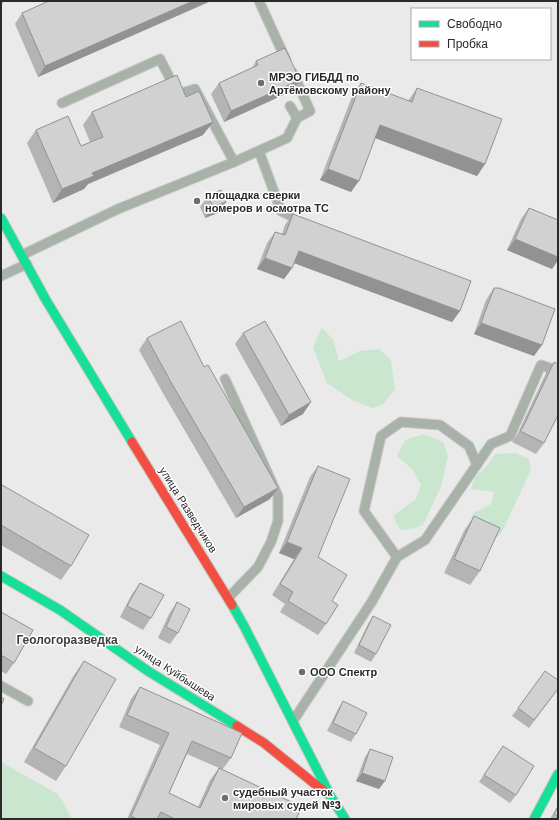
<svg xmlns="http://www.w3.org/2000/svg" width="559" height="820" font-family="'Work Sans',sans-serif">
	<rect width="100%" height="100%" fill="#e9eae9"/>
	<g fill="#cbe6cf">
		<polygon points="322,328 333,339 339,361 360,351 379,349 391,360 395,389 383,404 373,408 354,401 327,383 313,347"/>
		<polygon points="424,434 443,442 448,456 441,487 423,525 415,528 400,530 393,516 416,499 421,485 412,469 397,456 405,440"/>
		<polygon points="516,453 529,459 531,470 502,532 495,539 470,528 473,513 491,504 494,492 471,489 475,477 487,466 495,454"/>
		<polygon points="1,762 58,794 72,819 1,819"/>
	</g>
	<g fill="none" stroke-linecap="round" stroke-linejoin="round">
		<g stroke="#c6c7c6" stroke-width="11">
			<g id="lane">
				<polyline points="259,1 286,60"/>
				<polyline points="293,73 310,111 297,118"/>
				<polyline points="62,103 160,59 178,94 195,89 234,162"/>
				<polyline points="259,151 281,211 289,215"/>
				<polyline points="22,255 118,209 234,162 287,138 297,118 290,106"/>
				<polyline points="1,276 27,264"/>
				<polyline points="225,379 278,496 278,521 271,542 258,567 228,598"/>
				<polyline points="397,557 364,511 381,436 401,422 440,425 469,446 477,465"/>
				<polyline points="1,686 28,701"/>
				<polyline points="293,721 371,603 397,557 425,540 491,444 510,436 541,365 558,371"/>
			</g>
		</g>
		<g stroke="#c6c7c6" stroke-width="11">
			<g id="fast">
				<polyline points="1,218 46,300 132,442"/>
				<polyline points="1,576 60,610 148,671 237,726"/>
				<polyline points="232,605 244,626 331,797 345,819"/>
				<polyline points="534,819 558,774"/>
			</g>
		</g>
		<g stroke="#c6c7c6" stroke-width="11">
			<g id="jam">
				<polyline points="132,442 232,605"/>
				<polyline points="237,726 264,743 326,793"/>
			</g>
		</g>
		<use href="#lane" stroke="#a8b2a9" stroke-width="9"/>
		<use href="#fast" stroke="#16e098" stroke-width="9"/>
		<use href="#jam" stroke="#f24e42" stroke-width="9"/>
	</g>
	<g fill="#b3b4b3" fill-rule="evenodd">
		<polygon points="211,1 38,77 15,24 22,13"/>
		<polygon points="256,61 292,91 224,122 211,94 219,83 252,68"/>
		<polygon points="361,83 408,101 417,88 485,164 477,176 375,138 351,192 320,180 353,94"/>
		<polygon points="92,112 203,135 88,184 84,189 53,203 27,143 36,130 81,146 90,142 83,125"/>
		<polygon points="208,196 218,213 205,218 200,207"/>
		<polygon points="529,208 558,220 558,260 552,269 507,250 521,219"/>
		<polygon points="293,214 460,311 452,322 294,263 292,268 284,279 257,269 267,243 275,232 282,234 285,225"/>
		<polygon points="494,288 534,356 474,334 486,300"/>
		<polygon points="243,333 303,414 281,426 235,344"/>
		<polygon points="147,338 270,499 236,518 164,395 139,350"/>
		<polygon points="554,362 544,443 536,454 512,442 518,433 546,373"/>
		<polygon points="318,466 318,557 332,601 326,624 318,635 280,612 285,604 272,595 294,559 279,553 310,477"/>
		<polygon points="1,486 71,566 61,580 1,545"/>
		<polygon points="474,516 480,571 470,585 444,573 464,531"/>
		<polygon points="140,583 151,618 143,630 120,617 132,594"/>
		<polygon points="177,602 178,633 170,644 158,638 169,614"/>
		<polygon points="1,612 14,663 6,674 1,671"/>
		<polygon points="373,616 376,654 371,662 354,653 368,624"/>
		<polygon points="84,661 66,766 56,781 24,762 74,675"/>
		<path d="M 140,687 L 231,758 L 222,770 L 296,819 L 127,819 L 160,745 L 119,727 L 131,699 ZM 187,754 L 219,768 L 210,780 L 198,807 L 169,793 Z"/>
		<polygon points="558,689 529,728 512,716 518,708"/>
		<polygon points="343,701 356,734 351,742 327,731 338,709"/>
		<polygon points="503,746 516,795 510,803 479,782"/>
		<polygon points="370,749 379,789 356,781 365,757"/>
		<polygon points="558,805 558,819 550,819"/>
	</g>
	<g fill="#929292">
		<polygon points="1,1 4,1 1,5"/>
		<polygon points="193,1 211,1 38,77 45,66"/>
		<polygon points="300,80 292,91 224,122 231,111"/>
		<polygon points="213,122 203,135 88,184 84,189 53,203 62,189 92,173"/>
		<polygon points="380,125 485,164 477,176 372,137"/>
		<polygon points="328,169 359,181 351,192 320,180"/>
		<polygon points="226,202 218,213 205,218 213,207"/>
		<polygon points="515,239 558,257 558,260 552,269 507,250"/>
		<polygon points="299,251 460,311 452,322 291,262"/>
		<polygon points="265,258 292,268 284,279 257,269"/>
		<polygon points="481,323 542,345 534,356 474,334"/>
		<polygon points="311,402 303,414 281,426 289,415"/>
		<polygon points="278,488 270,499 236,518 244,507"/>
		<polygon points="287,542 302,548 294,559 279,553"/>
		<polygon points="362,773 385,781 379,789 356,781"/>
	</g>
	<g fill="#d0d1d0" stroke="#929292">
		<polygon points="49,1 193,1 45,66 22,13"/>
		<polygon points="285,48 300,80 231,111 219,83 258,65 256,61"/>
		<polygon points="177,75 186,97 199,91 213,122 92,173 94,176 62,189 36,130 68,116 81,146 103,137 92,112"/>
		<polygon points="361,83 412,102 417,88 502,119 485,164 380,125 359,181 328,169"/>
		<polygon points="221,190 226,202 213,207 208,196"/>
		<polygon points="529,208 558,220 558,257 515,239"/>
		<polygon points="293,214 471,281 460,311 299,251 292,268 265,258 275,232 285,235"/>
		<polygon points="494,288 499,288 555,309 542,345 481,323"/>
		<polygon points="181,321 204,367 208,365 278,488 244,507 172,384 147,338"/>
		<polygon points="265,321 311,402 289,415 243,333"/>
		<polygon points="554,362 558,364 558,415 544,443 520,431 523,427"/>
		<polygon points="318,466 350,479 318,557 347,575 332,601 338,605 326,624 288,601 293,592 280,584 302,548 287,542"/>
		<polygon points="2,485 89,535 71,566 1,525 1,487"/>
		<polygon points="474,516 500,528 480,571 454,559"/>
		<polygon points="140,583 164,595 151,618 127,606"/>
		<polygon points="177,602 190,609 178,633 166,627"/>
		<polygon points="1,612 33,630 14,663 1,655"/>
		<polygon points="373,616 391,625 376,654 359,645"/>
		<polygon points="84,661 116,679 66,766 34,748"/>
		<polygon points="545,671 558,680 558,689 534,720 518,708"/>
		<polygon points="140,687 242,733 231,758 192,741 169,793 200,808 219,768 302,807 296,819 175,819 161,812 157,819 137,819 131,816 169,733 127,715"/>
		<polygon points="1,697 4,699 1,706"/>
		<polygon points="343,701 367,713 356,734 333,723"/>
		<polygon points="503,746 534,766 516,795 484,775"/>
		<polygon points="370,749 393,757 385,781 362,773"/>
		<polygon points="558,807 558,816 554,814"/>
	</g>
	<g fill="#6c6d6c" stroke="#fff" stroke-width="1.5">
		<circle cx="261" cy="83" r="4"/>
		<circle cx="197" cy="201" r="4"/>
		<circle cx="302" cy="672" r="4"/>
		<circle cx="225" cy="798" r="4"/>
	</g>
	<g text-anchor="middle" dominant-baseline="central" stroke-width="3" stroke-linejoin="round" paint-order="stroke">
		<g font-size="11" font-weight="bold" fill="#292a29" stroke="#fff" text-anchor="start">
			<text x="269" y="77">МРЭО ГИБДД по<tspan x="269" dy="13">Артёмовскому району</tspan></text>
			<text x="205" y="195">площадка сверки<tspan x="205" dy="13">номеров и осмотра ТС</tspan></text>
			<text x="310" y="672">ООО Спектр</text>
			<text x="233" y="792">судебный участок<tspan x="233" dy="13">мировых судей №3</tspan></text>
		</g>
		<g font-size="11" fill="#292a29" stroke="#fff">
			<text transform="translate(188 510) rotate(58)">улица Разведчиков</text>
			<text transform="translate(175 673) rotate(33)">улица Куйбышева</text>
		</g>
		<g font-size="12" font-weight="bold" fill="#3e403e" stroke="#fff">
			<text x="67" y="640">Геологоразведка</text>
		</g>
	</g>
	<rect width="559" height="820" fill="none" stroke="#292a29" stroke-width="4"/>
	<rect x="411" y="8" width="140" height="52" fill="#ffffff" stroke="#a9aaa9"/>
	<rect x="419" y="21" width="20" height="6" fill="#16e098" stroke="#a9aaa9"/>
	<text x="447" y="28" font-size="12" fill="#292a29">Свободно</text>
	<rect x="419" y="41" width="20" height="6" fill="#f24e42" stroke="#a9aaa9"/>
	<text x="447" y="48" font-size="12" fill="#292a29">Пробка</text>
</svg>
